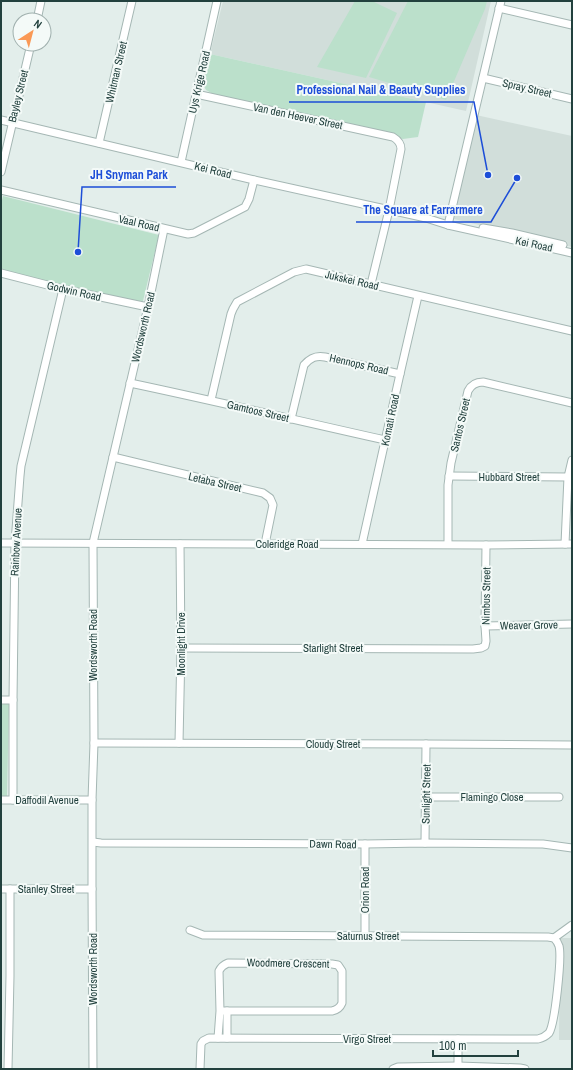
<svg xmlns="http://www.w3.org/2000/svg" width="573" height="1070" font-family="'Archivo Narrow',sans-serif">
	<rect width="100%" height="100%" fill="#e3eeeb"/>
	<g fill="#d1deda">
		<polygon points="223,1 491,1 466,111 210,54"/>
		<polygon points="476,115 572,136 572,247 454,219"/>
		<polygon points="560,938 572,938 572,1040 559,1040"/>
	</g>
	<g fill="#bbe0cb">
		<polygon points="355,1 372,1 397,13 366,78 317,67"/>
		<polygon points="408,1 487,1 485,9 446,100 369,77"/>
		<polygon points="210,54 426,102 418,137 403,139 213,94 206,90 203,84"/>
		<polygon points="3,196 159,235 142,305 1,270 1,204"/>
		<polygon points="1,703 9,703 7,797 1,797"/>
	</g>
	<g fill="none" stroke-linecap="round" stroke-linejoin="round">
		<g stroke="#a5b7b4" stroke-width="9">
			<g id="street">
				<polyline points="499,8 572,25"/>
				<polyline points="37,20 41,1"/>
				<polyline points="483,78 572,99"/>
				<path d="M 196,94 L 393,137 C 398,140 401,143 401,149 L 389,210 L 371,284"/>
				<polyline points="1,120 254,180 426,218 448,225 572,253"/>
				<polyline points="99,143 132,1"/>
				<polyline points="181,162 217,1"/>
				<polyline points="1,172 31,44"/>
				<polyline points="1,190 188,234 194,233 245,207 249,199 254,180"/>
				<polyline points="448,225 501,1"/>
				<polyline points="483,228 512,233 563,245"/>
				<polyline points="1,273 63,289 148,307"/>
				<path d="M 130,383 C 215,401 300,421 385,440"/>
				<polyline points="211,400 231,314 233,309 237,302 294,272 306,269 572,331"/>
				<path d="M 291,419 L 304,365 C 310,358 316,355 325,357 L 400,374"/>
				<polyline points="113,457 263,493 270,498 273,505 265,544"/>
				<polyline points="449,476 568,477"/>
				<polyline points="1,543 486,545 572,544"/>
				<polyline points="362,544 400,374 418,296"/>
				<path d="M 448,544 L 448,485 L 451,463 L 468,391 C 471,385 476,382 483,382 L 572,403"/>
				<polyline points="565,544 568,477 572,460"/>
				<polyline points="485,626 572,624"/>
				<polyline points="181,648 473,649 481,648 485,646 486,641 485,626 486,545"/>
				<polyline points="1,700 13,700"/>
				<polyline points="94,743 426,744 572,745"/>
				<polyline points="179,743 181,648 180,544"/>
				<polyline points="425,797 559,797"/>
				<polyline points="1,800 92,800"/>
				<polyline points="13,800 13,700 15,543 20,476 21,466 63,289"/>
				<polyline points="93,842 101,843 365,844 425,843 543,844 572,848"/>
				<polyline points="425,843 426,744"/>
				<polyline points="1,889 92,889"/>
				<path d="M 190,930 L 203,935 L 548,937 L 554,938 C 556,940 558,943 559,946 C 562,957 555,1024 549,1033 C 546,1036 542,1038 538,1039 L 209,1038 L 203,1041 L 201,1044 L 200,1069"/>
				<polyline points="365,936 365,844"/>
				<polyline points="554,938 572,925"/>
				<path d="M 218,1038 L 220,1011 L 219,971 C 221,967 223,965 228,963 L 332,964 L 338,965 L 342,971 L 342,1003 C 340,1008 337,1010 332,1011 L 220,1011"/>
				<polyline points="227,1038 227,1011"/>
				<polyline points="458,1066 458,1039"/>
				<polyline points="8,1069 10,976 10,889"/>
				<polyline points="93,1069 92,889 92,800 94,743 93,543 148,307 164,229"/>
				<polyline points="393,1069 398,1067 458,1066 520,1068 525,1069"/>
			</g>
		</g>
		<use href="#street" stroke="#fff" stroke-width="7"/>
	</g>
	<g text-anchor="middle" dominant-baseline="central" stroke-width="4" stroke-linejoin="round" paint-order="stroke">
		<g font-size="11" fill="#22413e" stroke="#f4faf8">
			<text transform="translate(116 72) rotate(-77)">Whitman Street</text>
			<text transform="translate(199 82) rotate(-77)">Uys Krige Road</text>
			<text transform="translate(527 88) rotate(13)">Spray Street</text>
			<text transform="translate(18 96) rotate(-76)">Bayley Street</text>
			<text transform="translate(298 116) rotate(12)">Van den Heever Street</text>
			<text transform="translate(213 170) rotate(14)">Kei Road</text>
			<text transform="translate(139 223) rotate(13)">Vaal Road</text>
			<text transform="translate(534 244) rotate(12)">Kei Road</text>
			<text transform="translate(352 280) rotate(13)">Jukskei Road</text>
			<text transform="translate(74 291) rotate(13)">Godwin Road</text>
			<text transform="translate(143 327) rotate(-77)">Wordsworth Road</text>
			<text transform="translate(359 364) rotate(13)">Hennops Road</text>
			<text transform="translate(258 411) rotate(13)">Gamtoos Street</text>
			<text transform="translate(390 420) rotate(-78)">Komati Road</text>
			<text transform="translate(460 425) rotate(-77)">Santos Street</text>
			<text x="509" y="477">Hubbard Street</text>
			<text transform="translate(215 482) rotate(13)">Letaba Street</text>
			<text transform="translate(16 542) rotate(-87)">Rainbow Avenue</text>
			<text x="287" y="544">Coleridge Road</text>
			<text transform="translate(486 596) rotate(-89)">Nimbus Street</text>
			<text transform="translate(529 625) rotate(-1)">Weaver Grove</text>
			<text transform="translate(181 644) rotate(-90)">Moonlight Drive</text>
			<text transform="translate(93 645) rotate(-90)">Wordsworth Road</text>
			<text x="333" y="648">Starlight Street</text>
			<text x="333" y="744">Cloudy Street</text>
			<text transform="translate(426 794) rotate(-89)">Sunlight Street</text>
			<text x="492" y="797">Flamingo Close</text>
			<text x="47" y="800">Daffodil Avenue</text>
			<text transform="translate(333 844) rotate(1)">Dawn Road</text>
			<text x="46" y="889">Stanley Street</text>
			<text transform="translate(365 890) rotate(-90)">Orion Road</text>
			<text x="368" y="936">Saturnus Street</text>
			<text transform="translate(288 963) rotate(1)">Woodmere Crescent</text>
			<text transform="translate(93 969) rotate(-90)">Wordsworth Road</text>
			<text x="367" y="1039">Virgo Street</text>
		</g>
	</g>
	<path fill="none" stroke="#1d4ed8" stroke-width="1.5" d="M488 175L474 102H289M78 252L82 187H176M517 178L491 222H356"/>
	<g fill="#1d4ed8" stroke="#f4faf8" stroke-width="1.5">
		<circle cx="488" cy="175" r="4"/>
		<circle cx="78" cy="252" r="4"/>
		<circle cx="517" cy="178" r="4"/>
	</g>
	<g font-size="12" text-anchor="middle" font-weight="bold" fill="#1d4ed8" stroke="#f4faf8" stroke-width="4" stroke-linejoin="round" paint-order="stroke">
		<text x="381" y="94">Professional Nail &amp; Beauty Supplies</text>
		<text x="129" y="179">JH Snyman Park</text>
		<text x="423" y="214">The Square at Farrarmere</text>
	</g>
	<rect width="573" height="1070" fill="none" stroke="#22413e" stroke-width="4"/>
	<g transform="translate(32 32) rotate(36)"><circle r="19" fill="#f4faf8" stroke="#a0b0ae"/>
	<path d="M0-3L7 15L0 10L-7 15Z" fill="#fa9956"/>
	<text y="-6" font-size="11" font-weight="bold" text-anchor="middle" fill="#22413e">N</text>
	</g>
	<path d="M433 1050v6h85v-6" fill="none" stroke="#22413e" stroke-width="2"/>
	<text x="439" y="1050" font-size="12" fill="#22413e" stroke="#f4faf8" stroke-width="3" paint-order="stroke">100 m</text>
</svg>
